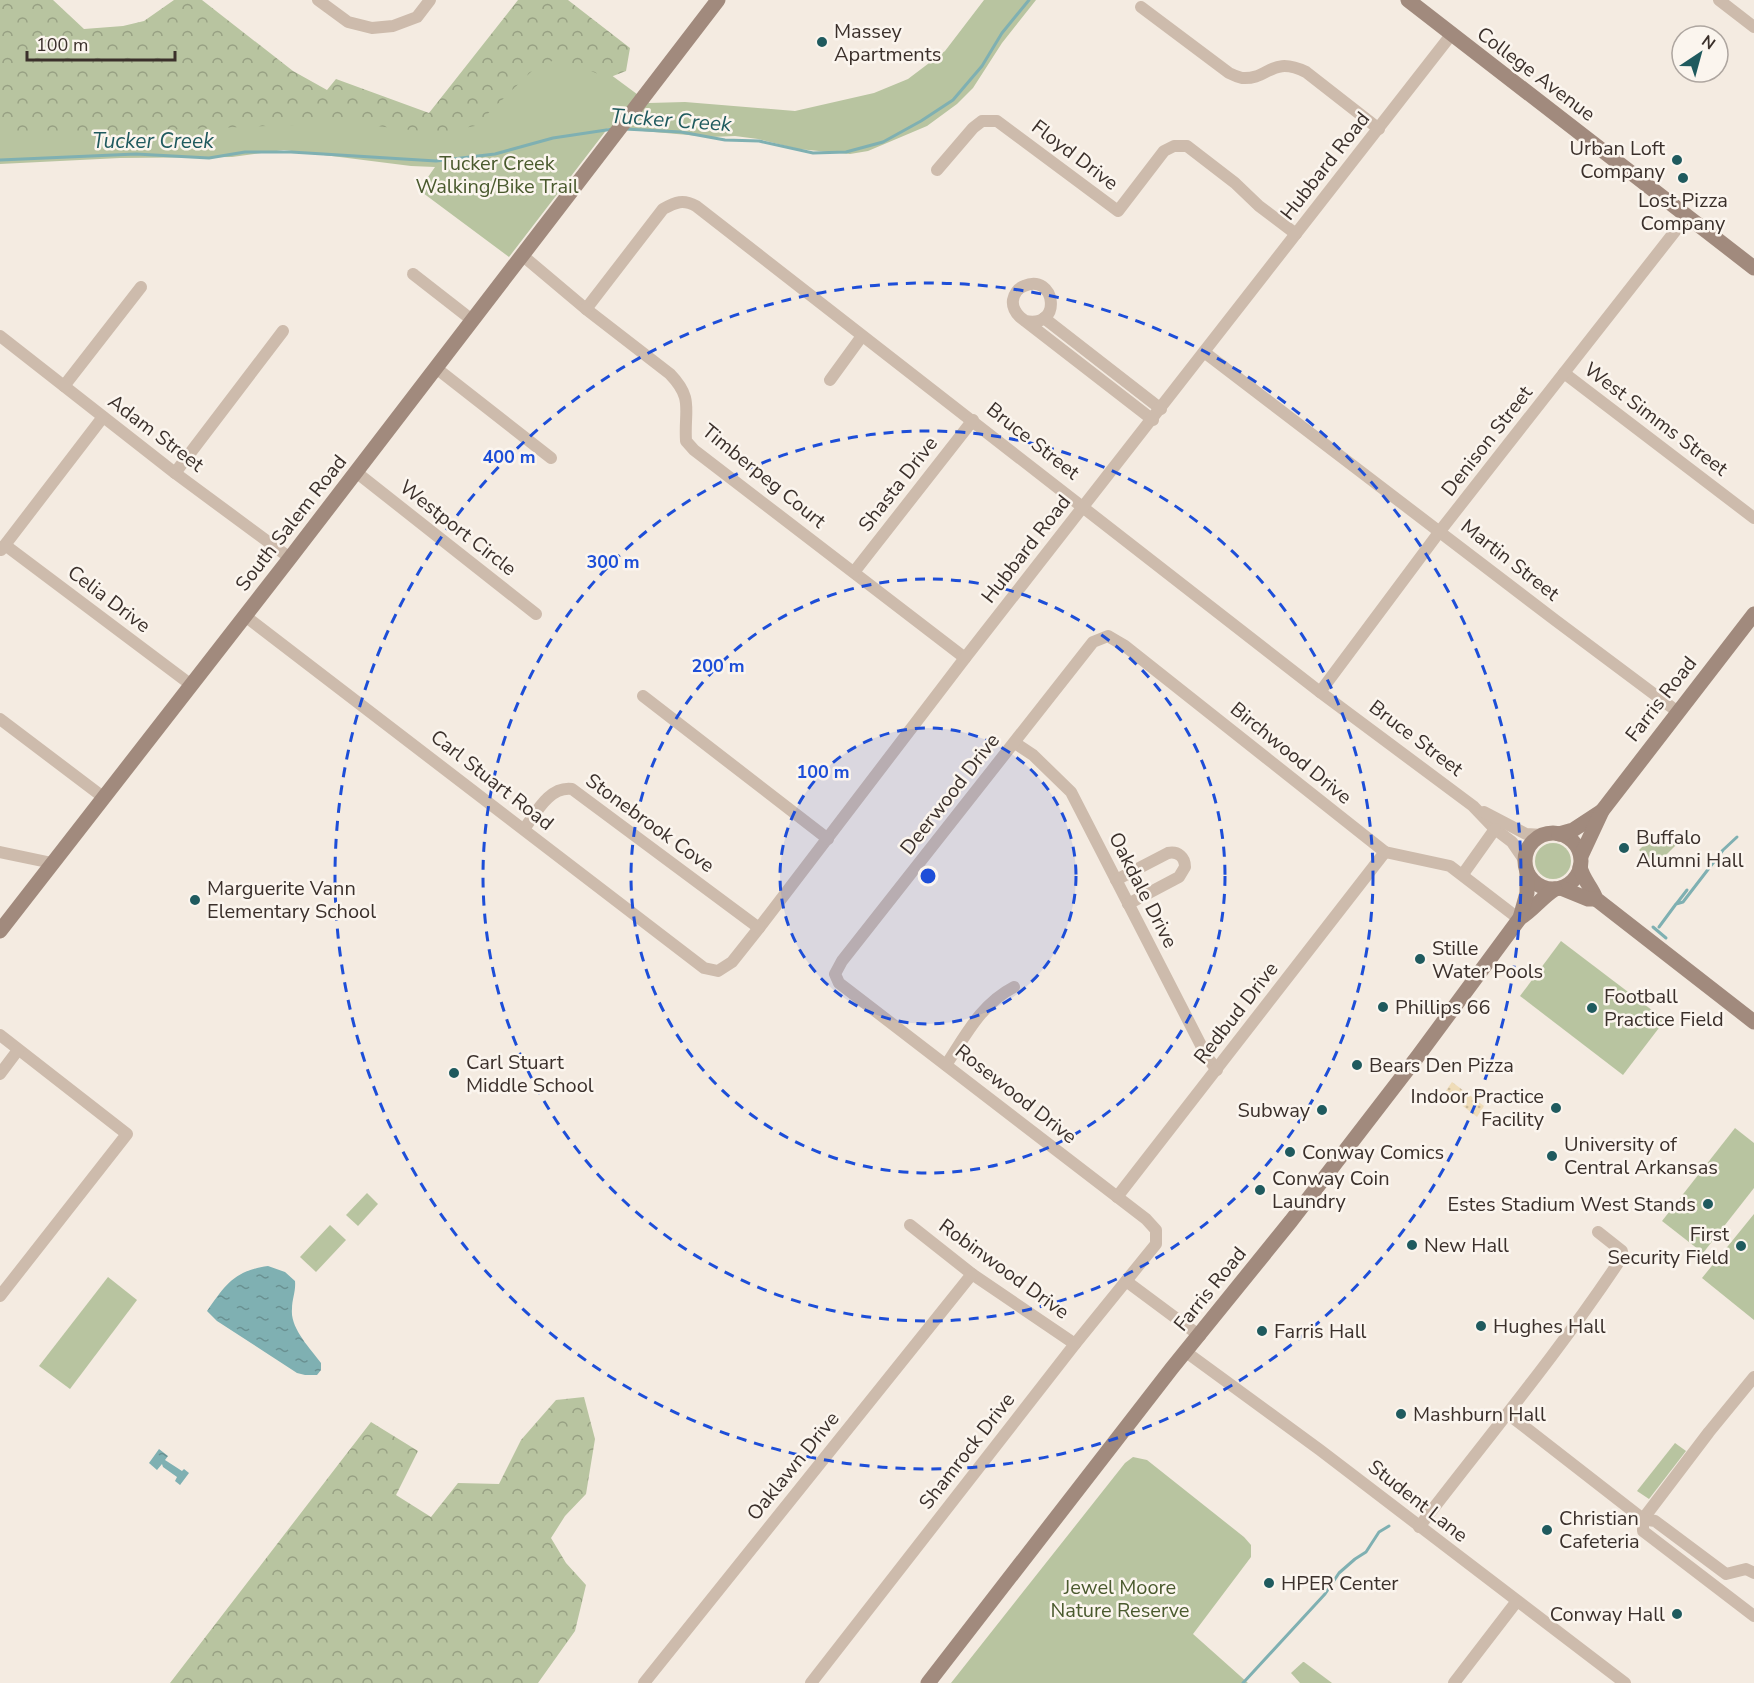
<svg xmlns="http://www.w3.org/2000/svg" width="1754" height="1683" font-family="'Nunito Sans',sans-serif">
	<defs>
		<pattern id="forest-crowns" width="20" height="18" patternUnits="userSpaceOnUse" patternTransform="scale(1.5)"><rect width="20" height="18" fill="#b8c4a0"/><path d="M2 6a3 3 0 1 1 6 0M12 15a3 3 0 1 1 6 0" fill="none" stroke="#97a083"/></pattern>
		<pattern id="sand-dots" width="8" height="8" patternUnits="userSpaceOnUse" patternTransform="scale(1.5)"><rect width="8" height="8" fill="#efdcb8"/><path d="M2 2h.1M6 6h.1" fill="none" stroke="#cebd9e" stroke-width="1.8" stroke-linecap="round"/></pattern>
		<pattern id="water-ripples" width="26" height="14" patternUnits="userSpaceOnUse" patternTransform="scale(1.5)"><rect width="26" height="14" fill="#7fb0b2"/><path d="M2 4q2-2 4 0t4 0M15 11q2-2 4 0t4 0" fill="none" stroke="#699091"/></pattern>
	</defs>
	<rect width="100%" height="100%" fill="#f4ebe1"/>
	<g fill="#b8c4a0">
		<polygon points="984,0 1036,0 1002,43 973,88 957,104 927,126 868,151 850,154 798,149 758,139 735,136 711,137 608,128 509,257 419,190 435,167 411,166 284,150 232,157 120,158 0,164 0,126 132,117 453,124 545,26 649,103 685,102 795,111 874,93 908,79 945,51"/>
		<polygon points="1653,832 1661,838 1665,834 1677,844 1661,860 1663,862 1656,870 1644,861 1647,857 1639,850 1649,840"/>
		<circle cx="1553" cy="861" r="18"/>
		<polygon points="1561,941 1665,1020 1623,1075 1520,996"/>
		<polygon points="1735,1128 1754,1143 1754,1188 1703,1253 1662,1221"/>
		<polygon points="367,1193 378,1204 358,1226 346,1215"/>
		<polygon points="1754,1214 1754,1320 1702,1278"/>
		<polygon points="330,1225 346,1240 316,1272 300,1257"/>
		<polygon points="108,1277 137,1300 70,1389 39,1366"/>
		<polygon points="1675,1443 1686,1451 1649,1499 1637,1491"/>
		<polygon points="1133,1457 1147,1460 1244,1537 1251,1545 1251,1557 1193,1634 1248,1683 951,1683 1125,1463"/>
		<polygon points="1303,1662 1304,1662 1332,1683 1300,1683 1291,1673"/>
	</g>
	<g fill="url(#forest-crowns)">
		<polygon points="0,0 53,0 84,29 123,26 144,21 174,0 202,0 293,71 327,90 336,79 429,113 518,0 568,0 630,48 626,71 608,78 559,58 534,69 475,126 437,133 350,123 0,136"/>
		<polygon points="584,1397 595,1439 586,1494 565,1516 551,1538 566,1563 586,1585 575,1631 538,1683 170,1683 371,1422 418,1451 396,1495 431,1517 458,1483 499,1484 521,1440 556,1400"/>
	</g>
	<polygon fill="url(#sand-dots)" points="1452,1082 1484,1106 1477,1117 1445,1092"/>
	<g fill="url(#water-ripples)">
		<path d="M 268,1266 L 285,1272 L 295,1281 C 296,1291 292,1299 292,1309 C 290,1328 310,1348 321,1363 L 321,1370 L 317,1375 L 305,1375 L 297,1373 L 217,1321 L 207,1311 C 226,1284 234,1271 268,1266 Z"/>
		<polygon points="159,1449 168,1456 165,1460 182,1471 184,1469 189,1473 180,1485 175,1481 177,1477 163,1467 162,1464 157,1470 149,1463"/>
	</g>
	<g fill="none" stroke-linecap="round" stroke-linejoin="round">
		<g stroke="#7fb0b2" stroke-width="3">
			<polyline points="625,129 681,132 725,140 759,141 813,153 846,152 883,142 921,121 953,100 982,66 1002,33 1029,0"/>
			<polyline points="0,160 136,154 209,158 245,152 291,152 436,161 495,154 553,138 613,129"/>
			<polyline points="1677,903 1687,890"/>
			<polyline points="1653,927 1666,938"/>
			<polyline points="1659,927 1676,904 1683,902 1723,850 1737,837"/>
			<polyline points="1243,1683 1325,1594 1339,1573 1355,1559 1366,1552 1379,1532 1389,1526"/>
		</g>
		<g stroke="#cdbbac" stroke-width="12">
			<polyline points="318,0 348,22 372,28 393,26 417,17 430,0"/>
			<polyline points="1719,0 1754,27"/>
			<path d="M 1141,7 L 1229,73 C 1233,75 1238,77 1242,78 C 1269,80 1271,55 1306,72 L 1379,129"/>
			<polyline points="937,170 973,128 982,121 997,121 1118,211 1164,151 1174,146 1187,146 1235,183 1259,206 1296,234"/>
			<path d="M 523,256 L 586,309 L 670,374 C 694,399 684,409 686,441 L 694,450 L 965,658"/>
			<polyline points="413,274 472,320"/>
			<path d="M 586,309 L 663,209 C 676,202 683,199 696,206 L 1320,692 L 1473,806 L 1495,829 L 1512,842 L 1525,861"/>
			<polyline points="1044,318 1161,409"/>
			<path d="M 1025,321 C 1064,329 1055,272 1024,286 C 1018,288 1014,294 1013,300 C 1012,307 1015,312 1020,317 L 1153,420"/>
			<polyline points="0,336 175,473 290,558"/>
			<polyline points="1204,352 1555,620 1678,712"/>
			<polyline points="436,368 551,458"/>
			<polyline points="1564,373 1754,518"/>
			<polyline points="830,380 862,336"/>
			<polyline points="64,386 141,287"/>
			<polyline points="356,472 536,614"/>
			<polyline points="175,473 283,331"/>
			<polyline points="5,545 190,684"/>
			<polyline points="1,550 103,417"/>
			<polyline points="854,572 973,420"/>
			<polyline points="245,616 704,968 718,971 732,962 759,928 965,658 1451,35"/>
			<polyline points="1320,692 1440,531 1687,216"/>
			<polyline points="643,696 828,839"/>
			<polyline points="0,719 103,797"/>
			<polyline points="1015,743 1033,755 1071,792 1207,1057 1217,1070"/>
			<polyline points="1484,812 1526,834 1543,835"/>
			<path d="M 524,829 C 536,813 549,786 572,789 L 759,928"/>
			<polyline points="0,852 52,863"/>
			<polyline points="1463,874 1495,829"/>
			<path d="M 1116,880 L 1168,853 C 1178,851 1185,857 1185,867 L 1179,877 L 1128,904"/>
			<polyline points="0,1035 127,1134 0,1296"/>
			<path d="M 946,1065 C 966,1035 981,1004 1014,987"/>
			<polyline points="0,1074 18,1050"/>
			<polyline points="1117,1197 1385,852"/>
			<polyline points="910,1225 972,1274 1075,1344"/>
			<polyline points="1126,1281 1200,1336"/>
			<polyline points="1186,1352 1320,1450 1625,1683"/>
			<polyline points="1508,1414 1643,1519 1655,1521 1726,1574 1746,1569 1754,1573"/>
			<polyline points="1643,1519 1709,1432 1754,1377"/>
			<polyline points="1643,1519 1643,1531 1754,1616"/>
			<path d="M 1419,1527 C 1487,1438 1560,1351 1622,1257 L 1622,1251 L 1598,1232"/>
			<polyline points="644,1683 972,1274"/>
			<polyline points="811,1683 1075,1344 1156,1244 1156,1230 1146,1219 839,983 835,974 842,961 1093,642 1108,636 1125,646 1385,852 1450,866 1519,919"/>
			<polyline points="1454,1683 1517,1601"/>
		</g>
		<g stroke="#a18a7d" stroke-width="15">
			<polyline points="1408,0 1754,268"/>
			<circle cx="1553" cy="861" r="28"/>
			<polyline points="1559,834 1573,830 1602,811"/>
			<polyline points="1581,856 1602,811 1754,614"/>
			<path d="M 1580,867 C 1583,880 1592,887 1596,899 L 1754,1022"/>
			<polyline points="1561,888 1588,899 1596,899"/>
			<path d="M 1520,918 C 1533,910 1542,897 1555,889"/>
			<polyline points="0,931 290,558 718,0"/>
			<polyline points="928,1683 1172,1368 1291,1221 1418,1056 1520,918 1527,893 1527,872"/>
		</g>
	</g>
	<circle cx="928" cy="876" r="148" fill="#1d4ed8" fill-opacity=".12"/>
	<g fill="none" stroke="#1d4ed8" stroke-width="3" stroke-dasharray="10 8">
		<circle cx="928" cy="876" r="148"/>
		<circle cx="928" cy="876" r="297"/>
		<circle cx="928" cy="876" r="445"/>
		<circle cx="928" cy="876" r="593"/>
	</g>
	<g fill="#1f5a5e" stroke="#fbf5ee" stroke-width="2">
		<circle cx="822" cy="42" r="6"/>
		<circle cx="1677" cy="160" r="6"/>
		<circle cx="1683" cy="178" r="6"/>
		<circle cx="1624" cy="848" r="6"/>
		<circle cx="195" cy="900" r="6"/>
		<circle cx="1420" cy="959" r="6"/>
		<circle cx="1383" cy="1007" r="6"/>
		<circle cx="1592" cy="1008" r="6"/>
		<circle cx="1357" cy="1065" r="6"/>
		<circle cx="454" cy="1073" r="6"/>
		<circle cx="1556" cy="1108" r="6"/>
		<circle cx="1322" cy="1110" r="6"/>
		<circle cx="1290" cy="1152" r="6"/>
		<circle cx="1552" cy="1156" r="6"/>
		<circle cx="1260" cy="1190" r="6"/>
		<circle cx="1708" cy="1204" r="6"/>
		<circle cx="1412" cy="1245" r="6"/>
		<circle cx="1741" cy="1246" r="6"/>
		<circle cx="1481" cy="1326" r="6"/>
		<circle cx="1262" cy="1331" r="6"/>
		<circle cx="1401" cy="1414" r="6"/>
		<circle cx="1547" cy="1530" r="6"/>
		<circle cx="1269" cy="1583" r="6"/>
		<circle cx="1677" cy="1614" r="6"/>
	</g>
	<g text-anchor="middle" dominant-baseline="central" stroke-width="5" stroke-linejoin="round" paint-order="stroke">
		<g font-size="20" fill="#3b302b" stroke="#fbf5ee" text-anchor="start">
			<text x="834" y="31">Massey<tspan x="834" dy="23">Apartments</tspan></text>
			<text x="1665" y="148" text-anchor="end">Urban Loft<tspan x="1665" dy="23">Company</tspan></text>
			<text x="1683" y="200" text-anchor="middle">Lost Pizza<tspan x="1683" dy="23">Company</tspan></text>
			<text x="1636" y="837">Buffalo<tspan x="1636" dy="23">Alumni Hall</tspan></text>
			<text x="207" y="888">Marguerite Vann<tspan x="207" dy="23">Elementary School</tspan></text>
			<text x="1432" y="948">Stille<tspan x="1432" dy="23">Water Pools</tspan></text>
			<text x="1604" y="996">Football<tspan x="1604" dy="23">Practice Field</tspan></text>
			<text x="1395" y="1007">Phillips 66</text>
			<text x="466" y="1062">Carl Stuart<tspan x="466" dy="23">Middle School</tspan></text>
			<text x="1369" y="1065">Bears Den Pizza</text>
			<text x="1544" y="1096" text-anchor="end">Indoor Practice<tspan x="1544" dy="23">Facility</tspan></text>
			<text x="1310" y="1110" text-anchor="end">Subway</text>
			<text x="1564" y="1144">University of<tspan x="1564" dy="23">Central Arkansas</tspan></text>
			<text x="1302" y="1152">Conway Comics</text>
			<text x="1272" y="1178">Conway Coin<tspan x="1272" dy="23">Laundry</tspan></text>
			<text x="1696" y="1204" text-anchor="end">Estes Stadium West Stands</text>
			<text x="1729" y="1234" text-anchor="end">First<tspan x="1729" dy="23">Security Field</tspan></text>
			<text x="1424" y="1245">New Hall</text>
			<text x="1493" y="1326">Hughes Hall</text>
			<text x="1274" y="1331">Farris Hall</text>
			<text x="1413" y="1414">Mashburn Hall</text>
			<text x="1559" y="1518">Christian<tspan x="1559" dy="23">Cafeteria</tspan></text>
			<text x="1281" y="1583">HPER Center</text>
			<text x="1665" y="1614" text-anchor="end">Conway Hall</text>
		</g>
		<g font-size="20" fill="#3b302b" stroke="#fbf5ee">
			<text transform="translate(1536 74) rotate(37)">College Avenue</text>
			<text transform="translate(1075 155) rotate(37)">Floyd Drive</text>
			<text transform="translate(1325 166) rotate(-52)">Hubbard Road</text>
			<text transform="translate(1656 419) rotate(37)">West Simms Street</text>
			<text transform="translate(156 433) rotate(37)">Adam Street</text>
			<text transform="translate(1033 441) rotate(38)">Bruce Street</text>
			<text transform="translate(1487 441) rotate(-52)">Denison Street</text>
			<text transform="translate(764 476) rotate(39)">Timberpeg Court</text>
			<text transform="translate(898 484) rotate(-52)">Shasta Drive</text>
			<text transform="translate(291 523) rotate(-52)">South Salem Road</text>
			<text transform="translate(458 528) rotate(38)">Westport Circle</text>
			<text transform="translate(1026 549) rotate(-52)">Hubbard Road</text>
			<text transform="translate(1510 560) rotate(38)">Martin Street</text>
			<text transform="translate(109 599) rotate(37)">Celia Drive</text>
			<text transform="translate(1661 699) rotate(-52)">Farris Road</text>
			<text transform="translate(1416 738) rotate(37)">Bruce Street</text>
			<text transform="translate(1291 753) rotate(39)">Birchwood Drive</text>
			<text transform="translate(492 780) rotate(38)">Carl Stuart Road</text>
			<text transform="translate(950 794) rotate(-52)">Deerwood Drive</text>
			<text transform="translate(650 823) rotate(36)">Stonebrook Cove</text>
			<text transform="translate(1143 890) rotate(63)">Oakdale Drive</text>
			<text transform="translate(1236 1013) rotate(-52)">Redbud Drive</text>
			<text transform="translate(1016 1094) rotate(38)">Rosewood Drive</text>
			<text transform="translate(1004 1269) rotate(36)">Robinwood Drive</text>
			<text transform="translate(1210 1289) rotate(-51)">Farris Road</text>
			<text transform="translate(967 1451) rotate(-52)">Shamrock Drive</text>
			<text transform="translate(793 1466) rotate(-51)">Oaklawn Drive</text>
			<text transform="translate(1418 1501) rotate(38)">Student Lane</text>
		</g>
		<g font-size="20" fill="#4a5a2e" stroke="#fbf5ee">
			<text x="497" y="163">Tucker Creek<tspan x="497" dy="23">Walking/Bike Trail</tspan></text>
			<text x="1120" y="1587">Jewel Moore<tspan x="1120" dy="23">Nature Reserve</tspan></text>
		</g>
		<g font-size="21" font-style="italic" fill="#1f5a5e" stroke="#fbf5ee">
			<text transform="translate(671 120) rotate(4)">Tucker Creek</text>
			<text x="153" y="141">Tucker Creek</text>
		</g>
	</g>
	<circle cx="928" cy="876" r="9" fill="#1d4ed8" stroke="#fbf5ee" stroke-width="3"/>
	<g font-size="18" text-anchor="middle" font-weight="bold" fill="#1d4ed8" stroke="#fbf5ee" stroke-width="5" stroke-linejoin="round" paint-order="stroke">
		<text x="509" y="463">400 m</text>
		<text x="613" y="568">300 m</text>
		<text x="718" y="672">200 m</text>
		<text x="823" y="778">100 m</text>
	</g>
	<g transform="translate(1700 54) rotate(36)"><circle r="28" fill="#fbf5ee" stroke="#aea6a0" stroke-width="1.5"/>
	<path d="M0-4.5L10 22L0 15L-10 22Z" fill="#1f5a5e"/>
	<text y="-9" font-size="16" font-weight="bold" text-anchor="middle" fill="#3b302b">N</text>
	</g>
	<path d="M27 51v9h148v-9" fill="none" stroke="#3b302b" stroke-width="3"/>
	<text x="36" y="51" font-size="18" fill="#3b302b" stroke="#fbf5ee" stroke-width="4.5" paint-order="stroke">100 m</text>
</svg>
